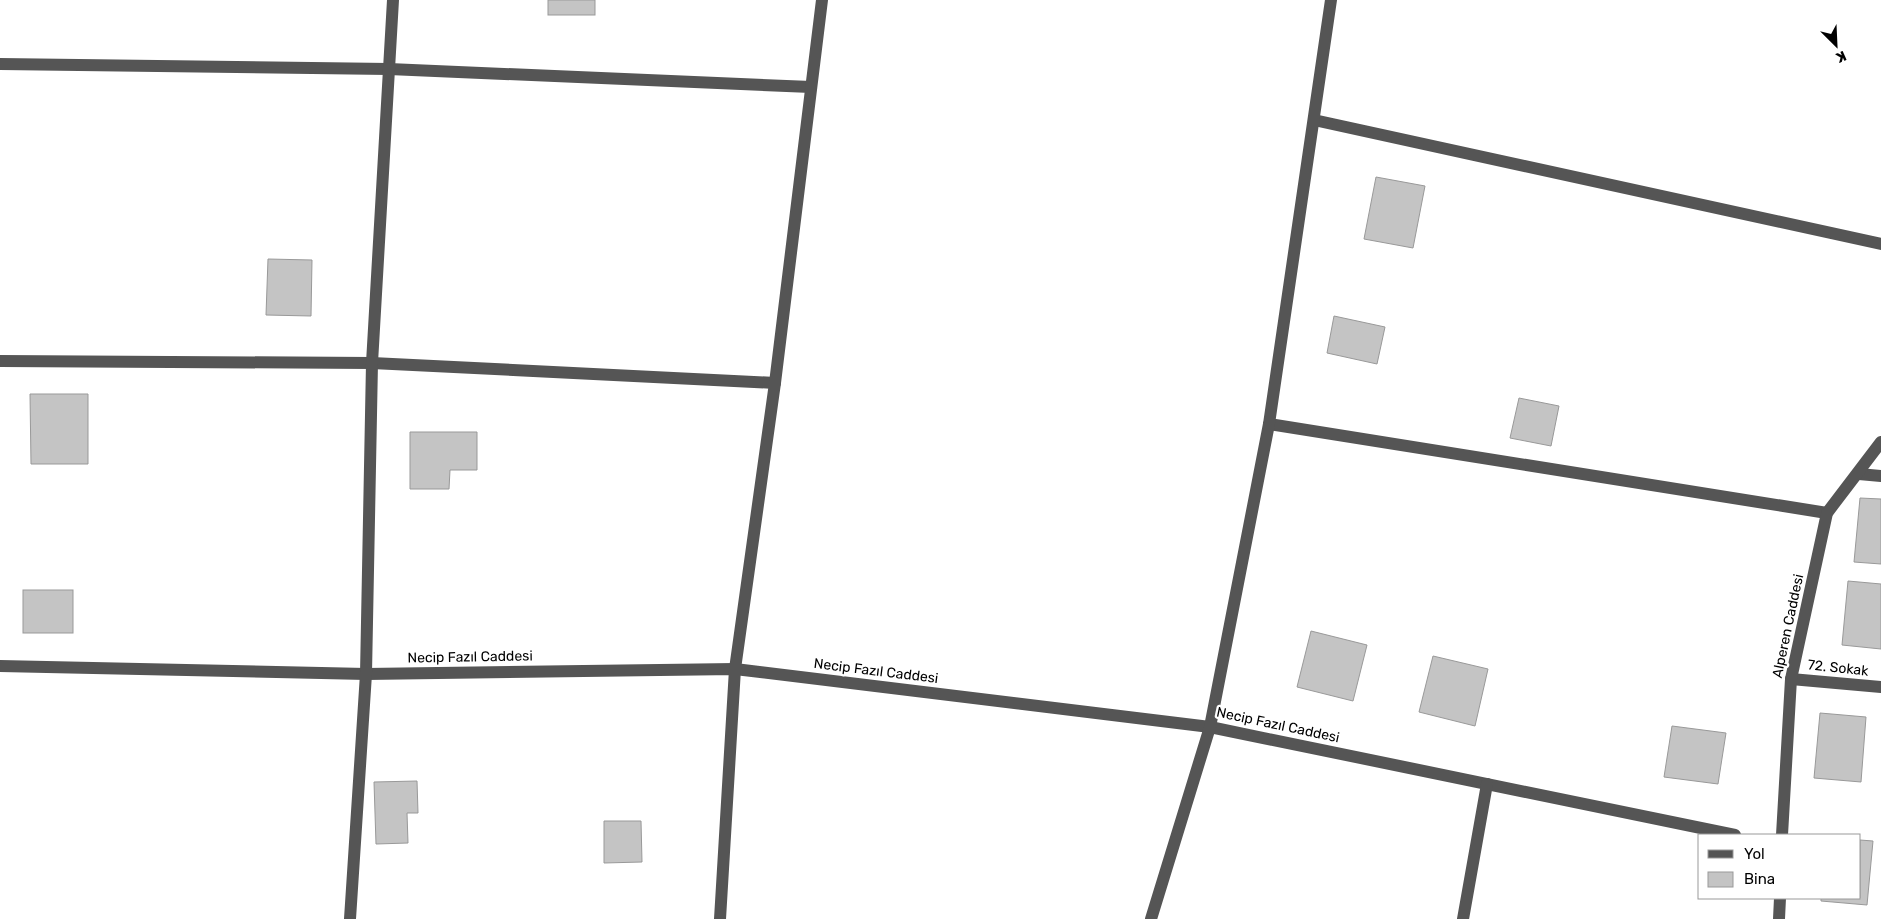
<svg xmlns="http://www.w3.org/2000/svg" width="1881" height="919" font-family="Rubik,sans-serif">
	<rect width="100%" height="100%" fill="#fff"/>
	<g fill="#c4c4c4" stroke="#999">
		<rect x="548" y="0" width="47" height="15"/>
		<polygon points="1376,177 1425,186 1413,248 1364,239"/>
		<polygon points="268,259 312,260 311,316 266,315"/>
		<polygon points="1334,316 1385,327 1377,364 1327,353"/>
		<polygon points="30,394 88,394 88,464 31,464"/>
		<polygon points="1519,398 1559,406 1551,446 1510,438"/>
		<polygon points="410,432 477,432 477,470 450,470 449,489 410,489"/>
		<polygon points="1860,498 1881,499 1881,564 1854,562"/>
		<polygon points="1848,581 1881,584 1881,649 1842,645"/>
		<rect x="23" y="590" width="50" height="43"/>
		<polygon points="1311,631 1367,645 1353,701 1297,687"/>
		<polygon points="1433,656 1488,669 1475,726 1419,712"/>
		<polygon points="1820,713 1866,717 1861,782 1814,778"/>
		<polygon points="1672,726 1726,733 1718,784 1664,777"/>
		<polygon points="417,781 418,813 407,813 408,843 376,844 374,782"/>
		<polygon points="604,821 641,821 642,862 604,863"/>
		<polygon points="1860,840 1873,841 1867,905 1821,901 1821,898 1860,898"/>
	</g>
	<g fill="none" stroke-linecap="round" stroke-linejoin="round">
		<g stroke="#555" stroke-width="12">
			<polyline points="0,64 389,69 811,87"/>
			<polyline points="1314,120 1881,244"/>
			<polyline points="0,361 372,363 775,383"/>
			<polyline points="1269,424 1827,513"/>
			<polyline points="1859,474 1881,476"/>
			<polyline points="0,666 366,674 735,669 1210,727 1735,835"/>
			<polyline points="1791,679 1881,687"/>
			<polyline points="1782,835 1791,679 1827,513 1881,442"/>
			<polyline points="350,919 366,674 372,363 393,0"/>
			<polyline points="720,919 735,669 775,383 822,0"/>
			<polyline points="1151,919 1210,727 1269,424 1331,0"/>
			<polyline points="1463,919 1487,784"/>
			<polyline points="1779,919 1780,898"/>
		</g>
	</g>
	<g text-anchor="middle" dominant-baseline="central" stroke-width="4.5" stroke-linejoin="round" paint-order="stroke">
		<g font-size="14" fill="#000" stroke="#fff">
			<text transform="translate(1788 626) rotate(-78)">Alperen Caddesi</text>
			<text transform="translate(470 657) rotate(-1)">Necip Fazıl Caddesi</text>
			<text transform="translate(1838 668) rotate(6)">72. Sokak</text>
			<text transform="translate(876 671) rotate(7)">Necip Fazıl Caddesi</text>
			<text transform="translate(1278 725) rotate(12)">Necip Fazıl Caddesi</text>
		</g>
	</g>
	<rect x="1698" y="834" width="162" height="65" fill="#ffffff" stroke="#999999"/>
	<rect x="1708" y="850" width="25" height="8" fill="#555555" stroke="#999999"/>
	<text x="1744" y="859" font-size="15" fill="#000000">Yol</text>
	<rect x="1708" y="872" width="25" height="15" fill="#c4c4c4" stroke="#999999"/>
	<text x="1744" y="884" font-size="15" fill="#000000">Bina</text>
	<g transform="translate(1836 45) rotate(156)" stroke="#ffffff" stroke-width="4" paint-order="stroke">
	<path d="M0-4L9 19L0 12L-9 19Z" fill="#000000"/>
	<text y="-8" font-size="14" font-weight="bold" text-anchor="middle" fill="#000000">K</text>
	</g>
</svg>
